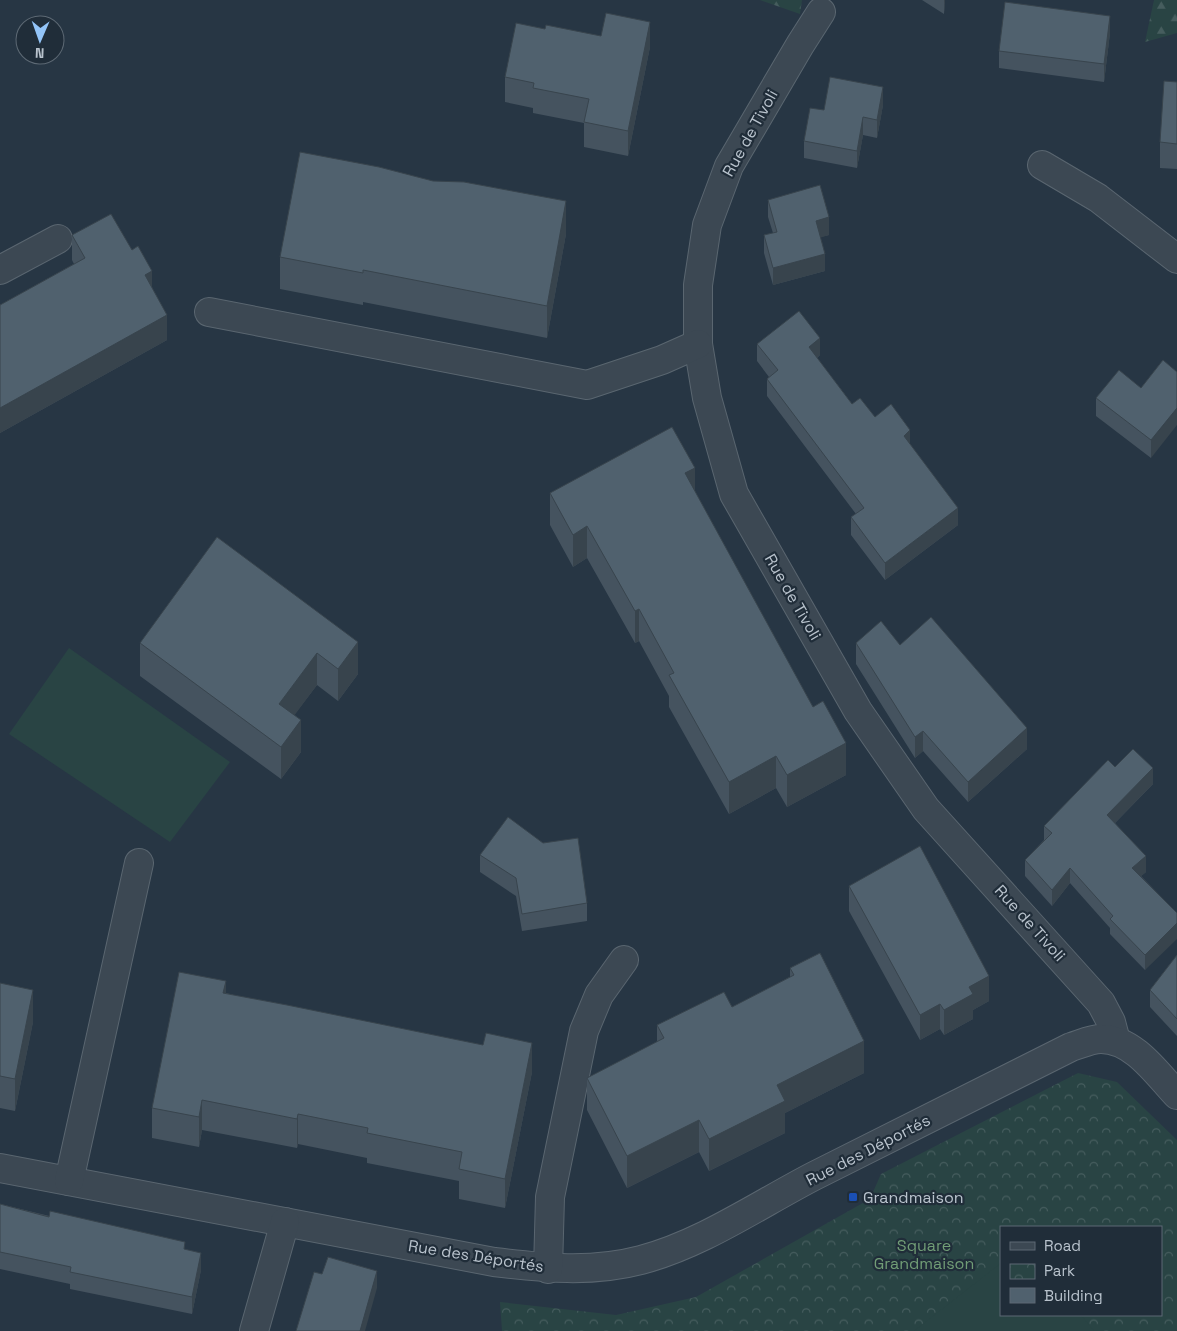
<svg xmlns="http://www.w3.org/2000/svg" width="1177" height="1331" font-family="'Space Grotesk',sans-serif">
	<defs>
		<pattern id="forest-firs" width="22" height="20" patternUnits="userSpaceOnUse" patternTransform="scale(1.25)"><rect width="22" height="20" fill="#294444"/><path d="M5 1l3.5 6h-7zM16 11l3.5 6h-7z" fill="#465d5e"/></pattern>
		<pattern id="park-crowns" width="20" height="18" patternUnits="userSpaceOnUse" patternTransform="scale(1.25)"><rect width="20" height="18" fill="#294444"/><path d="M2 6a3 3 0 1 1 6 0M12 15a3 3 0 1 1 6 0" fill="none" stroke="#465d5e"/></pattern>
	</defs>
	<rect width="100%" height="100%" fill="#273644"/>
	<g fill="url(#forest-firs)">
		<polygon points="760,0 802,0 800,14"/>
		<polygon points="1154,0 1177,0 1177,33 1145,42"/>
	</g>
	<path fill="url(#park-crowns)" fill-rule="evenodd" d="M 1078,1073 L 1117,1082 L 1177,1140 L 1177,1331 L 502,1331 L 500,1302 L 616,1315 L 696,1297 L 870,1199 L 881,1174 ZM 1001,1227 L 1161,1227 L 1161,1315 L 1001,1315 Z"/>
	<g fill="#294444">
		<polygon points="69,648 230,762 170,842 9,734"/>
		<polygon points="1001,1263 1001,1315 1081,1315 1094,1331 914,1331"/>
	</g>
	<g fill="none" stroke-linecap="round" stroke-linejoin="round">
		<g stroke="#5a6670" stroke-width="30">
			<g id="minor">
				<polyline points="821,12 800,45 729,166 707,225 698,285 698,344 707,398 734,494 858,711 926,809 1101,1003 1111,1022 1116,1041"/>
				<polyline points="1042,165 1098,198 1177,259"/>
				<polyline points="0,270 58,239"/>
				<polyline points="209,312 587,385 662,360 698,344"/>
				<path d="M 0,1168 L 494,1262 C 543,1268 592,1273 641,1260 C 702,1244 758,1205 814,1176 C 900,1132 986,1090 1071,1047 C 1081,1044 1091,1039 1101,1039 C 1134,1039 1157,1074 1177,1095"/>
				<polyline points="69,1181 139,863"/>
				<polyline points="548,1269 550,1197 584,1031 599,995 624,960"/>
				<polyline points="254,1331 285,1222"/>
			</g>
		</g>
		<use href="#minor" stroke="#3c4853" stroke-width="28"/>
	</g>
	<g fill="#45535f">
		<polygon points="922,0 945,0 944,14"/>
		<polygon points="545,29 650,47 628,156 584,147 584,123 533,113 533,108 505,102 505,77"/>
		<polygon points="1110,33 1104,82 999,68 999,51"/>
		<polygon points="1177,82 1177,169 1160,168 1160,142"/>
		<polygon points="883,105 877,138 863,135 857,168 804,158 804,141 824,110"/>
		<polygon points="768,200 829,235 820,237 825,271 773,285 764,253 764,235 773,233 768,217"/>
		<polygon points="566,234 547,338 363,302 363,305 280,289 280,257"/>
		<polygon points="72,235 152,287 167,340 0,433 0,305 74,264 72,260"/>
		<polygon points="757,344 820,355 817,358 852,404 875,417 910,445 958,525 885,580 851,535 851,517 856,514 767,396 767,379 769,377 757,361"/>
		<polygon points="1163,360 1151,458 1096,416 1096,398 1141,388"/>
		<polygon points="695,492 846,775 787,807 776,788 729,814 669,707 669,696 639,641 635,643 587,558 573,567 550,525 550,493"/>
		<polygon points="358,642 358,674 338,701 317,685 294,715 301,752 281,779 140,676 140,643"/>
		<polygon points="856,643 900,645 1027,749 968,802 923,751 915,758 856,664"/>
		<polygon points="1115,767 1153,784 1115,823 1146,872 1141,876 1177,913 1145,970 1110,934 1110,928 1070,883 1052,906 1025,876 1025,860 1044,840 1044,826"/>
		<polygon points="480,855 587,903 587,921 522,931 516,896 480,872"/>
		<polygon points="849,886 989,1001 973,1010 973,1019 944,1035 940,1029 920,1040 849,911"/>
		<polygon points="1177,955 1177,1036 1150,1007 1150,990"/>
		<polygon points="790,968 864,1073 785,1113 785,1133 709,1171 699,1152 627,1188 587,1110 587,1078 657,1042 657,1025 732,1007 790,977"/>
		<polygon points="0,983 33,1022 15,1111 0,1108"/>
		<polygon points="226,993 532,1072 505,1208 459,1199 459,1181 367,1163 367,1158 298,1144 297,1148 202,1130 199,1147 152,1138 152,1108"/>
		<polygon points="0,1204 185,1249 201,1270 192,1314 70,1289 70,1284 0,1269"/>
	</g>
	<g fill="#38444d">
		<polygon points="944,0 945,0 944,14"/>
		<polygon points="1110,16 1110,33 1104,82 1104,64"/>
		<polygon points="650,22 650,47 628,156 628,131"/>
		<polygon points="883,87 883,105 877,138 877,120"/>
		<polygon points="863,117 863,135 857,168 857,151"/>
		<polygon points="566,201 566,234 547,338 547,306"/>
		<polygon points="829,217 829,235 816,239 816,221"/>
		<polygon points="825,254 825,271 773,285 773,268"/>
		<polygon points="152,271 152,296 145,275"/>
		<polygon points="167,315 167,340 0,433 0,408"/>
		<polygon points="820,338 820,355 809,364 809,347"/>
		<polygon points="1177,408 1177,425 1151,458 1151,440"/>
		<polygon points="910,430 910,448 904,436"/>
		<polygon points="695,468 695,500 685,473"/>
		<polygon points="958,508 958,525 885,580 885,563"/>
		<polygon points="587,526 587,558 573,567 573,535"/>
		<polygon points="639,609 639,641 635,643 635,611"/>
		<polygon points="358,642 358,674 338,701 338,669"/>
		<polygon points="317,653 317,685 279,736 279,704"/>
		<polygon points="301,720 301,752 281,779 281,747"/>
		<polygon points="1027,728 1027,749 968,802 968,782"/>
		<polygon points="923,731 923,751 915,758 915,737"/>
		<polygon points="846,743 846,775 787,807 787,775"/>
		<polygon points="776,756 776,788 729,814 729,782"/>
		<polygon points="1153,768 1153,784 1107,831 1107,815"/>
		<polygon points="1146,856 1146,872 1132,884 1132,868"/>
		<polygon points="1070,868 1070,883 1052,906 1052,890"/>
		<polygon points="1177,923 1177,939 1145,970 1145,955"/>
		<polygon points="989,976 989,1001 973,1010 973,1019 944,1035 944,1010 969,987"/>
		<polygon points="226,981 226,1011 223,993"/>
		<polygon points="33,990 33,1022 15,1111 15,1079"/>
		<polygon points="940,1004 940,1029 920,1040 920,1015"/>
		<polygon points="864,1041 864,1073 785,1113 785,1133 709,1171 709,1139 777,1085"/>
		<polygon points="532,1043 532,1072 505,1208 505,1179"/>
		<polygon points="202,1100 202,1130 199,1147 199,1117"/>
		<polygon points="298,1114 298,1144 297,1148 297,1119"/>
		<polygon points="699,1120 699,1152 627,1188 627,1156"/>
		<polygon points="201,1253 201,1270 192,1314 192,1297"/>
		<polygon points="377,1271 377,1288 365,1331 360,1331"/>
	</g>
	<g fill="#50616e" stroke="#38444d">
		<polygon points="1005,2 1110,16 1104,64 999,51"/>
		<polygon points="606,13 650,22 628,131 584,122 589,99 533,88 534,83 505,77 516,23 545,29 546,25 601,36"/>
		<polygon points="830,77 883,87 877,120 863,117 857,151 804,141 810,108 824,110"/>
		<polygon points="1164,81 1177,82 1177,144 1160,142"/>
		<polygon points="300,152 379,167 433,181 464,182 566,201 547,306 363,270 363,273 280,257"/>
		<polygon points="820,185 829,217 816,221 825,254 773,268 764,235 777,232 768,200"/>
		<polygon points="111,214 132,250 138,246 152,271 145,275 167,315 0,408 0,305 85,258 72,235"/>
		<polygon points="799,311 820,338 809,347 852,404 860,398 875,417 891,404 910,430 904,436 958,508 885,563 851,517 864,508 767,379 778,370 757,344"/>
		<polygon points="1163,360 1177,372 1177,408 1151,440 1096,398 1119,370 1141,388"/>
		<polygon points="672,427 695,468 685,473 813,707 823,701 846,743 787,775 776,756 729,782 669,675 674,673 639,609 635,611 587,526 573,535 550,493"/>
		<polygon points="217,537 358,642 338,669 317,653 279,704 301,720 281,747 140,643"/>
		<polygon points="931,617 1027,728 968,782 923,731 915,737 856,643 881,621 900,645"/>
		<polygon points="1133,749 1153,768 1107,815 1146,856 1132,868 1177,913 1177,923 1145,955 1110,919 1113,916 1070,868 1052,890 1025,860 1052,833 1044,826 1108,760 1115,767"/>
		<polygon points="508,817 543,843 578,838 587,903 522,914 516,878 480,855"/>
		<polygon points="920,846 989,976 969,987 973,994 944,1010 940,1004 920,1015 849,886"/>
		<polygon points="820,953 864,1041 777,1085 785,1101 709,1139 699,1120 627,1156 587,1078 664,1038 657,1025 724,992 732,1007 794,975 790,968"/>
		<polygon points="1177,955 1177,1019 1150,990"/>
		<polygon points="179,972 226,981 223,993 287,1005 483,1045 486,1033 532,1043 505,1179 459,1169 462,1152 367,1133 368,1128 298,1114 297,1119 202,1100 199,1117 152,1108"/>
		<polygon points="0,983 33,990 15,1079 0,1076"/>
		<polygon points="0,1204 49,1217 50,1211 185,1242 184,1249 201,1253 192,1297 70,1272 71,1267 0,1252"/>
		<polygon points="328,1257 377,1271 360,1331 296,1331 314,1272 322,1274"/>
	</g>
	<rect fill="#1a4fb4" stroke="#202d39" stroke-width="2" x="848" y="1192" width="10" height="10" rx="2.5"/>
	<g text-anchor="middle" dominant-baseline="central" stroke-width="4.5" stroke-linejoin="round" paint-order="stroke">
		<g font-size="16" fill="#b9c3cd" stroke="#202d39">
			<text transform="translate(750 133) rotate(-61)">Rue de Tivoli</text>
			<text transform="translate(793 597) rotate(60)">Rue de Tivoli</text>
			<text transform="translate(1030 923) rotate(48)">Rue de Tivoli</text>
			<text transform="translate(868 1150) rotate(-27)">Rue des Déportés</text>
			<text transform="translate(476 1256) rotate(9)">Rue des Déportés</text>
		</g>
		<g font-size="16" fill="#b9c3cd" stroke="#202d39" text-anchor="start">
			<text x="863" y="1197">Grandmaison</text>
		</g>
		<g font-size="16" fill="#719d76" stroke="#202d39">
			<text x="924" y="1245">Square<tspan x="924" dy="18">Grandmaison</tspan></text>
		</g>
	</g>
	<rect x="1000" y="1226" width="162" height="90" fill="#202d39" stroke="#5d6974"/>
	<rect x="1010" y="1242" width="25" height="8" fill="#3c4853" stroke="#5d6974"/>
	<text x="1044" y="1251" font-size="15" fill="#b9c3cd">Road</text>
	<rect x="1010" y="1264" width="25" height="15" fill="url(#park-crowns)" stroke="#5d6974"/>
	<text x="1044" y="1276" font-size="15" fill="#b9c3cd">Park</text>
	<rect x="1010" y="1288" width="25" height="15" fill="#50616e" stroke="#5d6974"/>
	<text x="1044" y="1301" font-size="15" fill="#b9c3cd">Building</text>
	<g transform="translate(40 40) rotate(182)"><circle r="24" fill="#202d39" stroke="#5d6974"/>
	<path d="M0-4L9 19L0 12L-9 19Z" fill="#93c4f8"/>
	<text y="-8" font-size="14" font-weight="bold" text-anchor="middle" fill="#b9c3cd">N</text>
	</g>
</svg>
